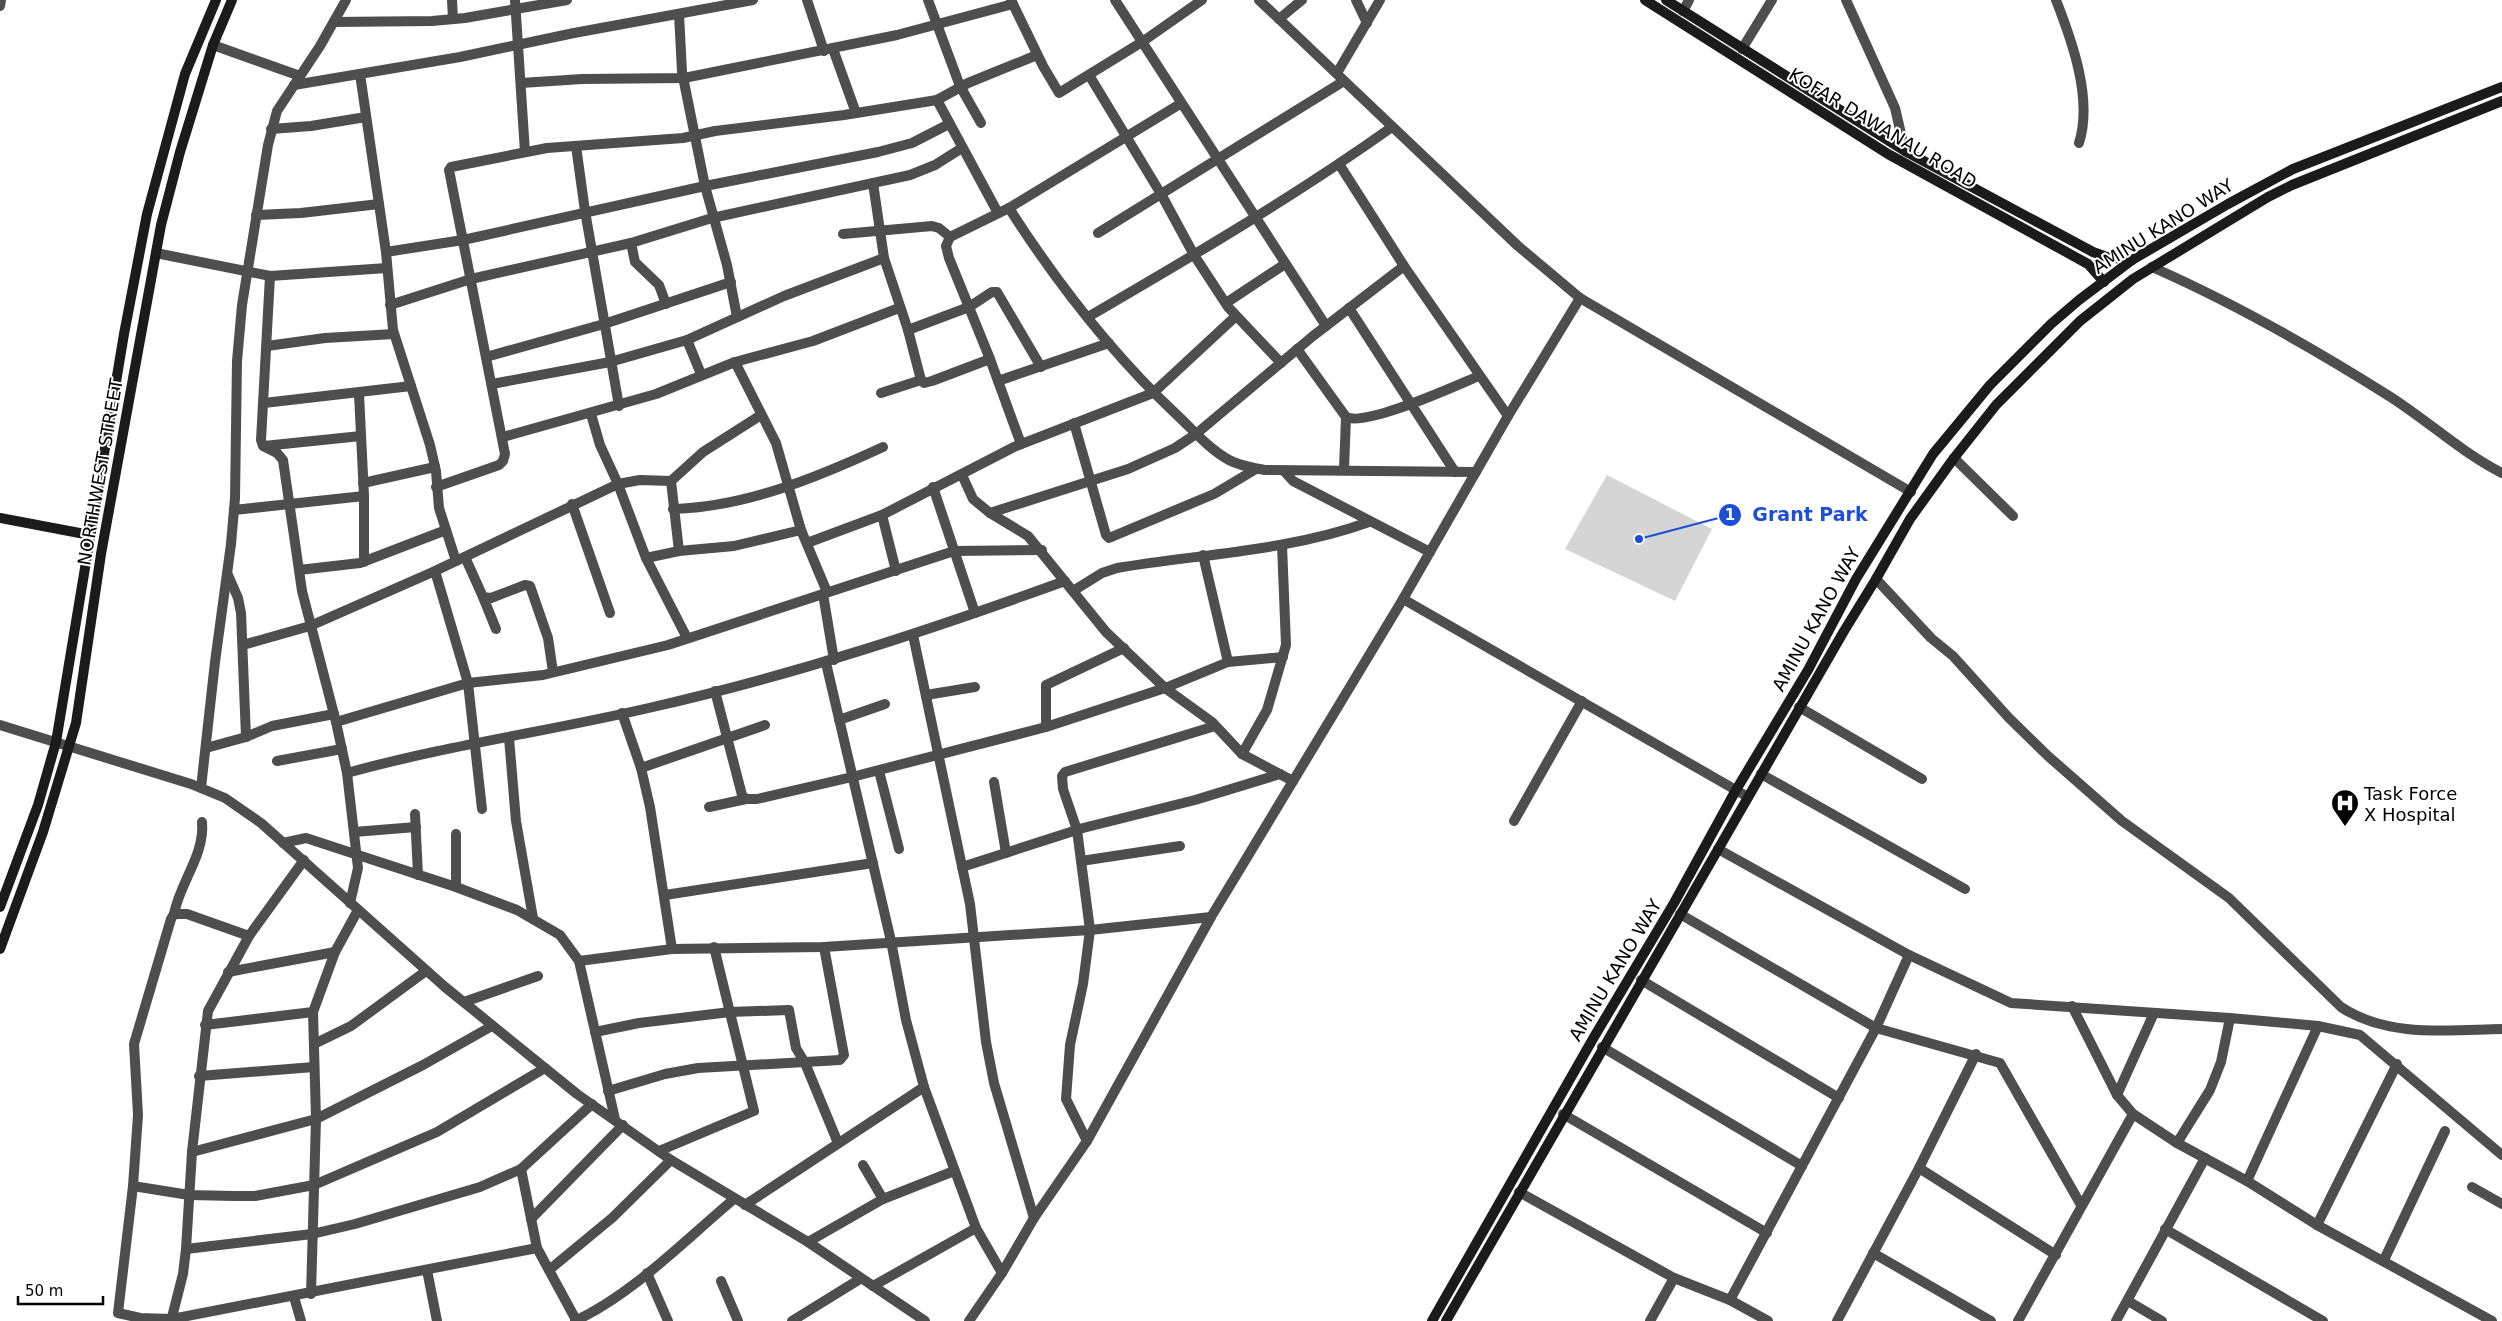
<svg xmlns="http://www.w3.org/2000/svg" width="2502" height="1321" font-family="'DejaVu Sans',sans-serif">
	<rect width="100%" height="100%" fill="#fff"/>
	<polygon fill="#d5d5d5" points="1607,475 1712,529 1675,601 1565,549"/>
	<g fill="none" stroke-linecap="round" stroke-linejoin="round">
		<g stroke="#4e4e4e" stroke-width="10">
			<polyline points="452,0 453,19"/>
			<polyline points="515,0 525,152"/>
			<polyline points="807,0 824,51"/>
			<polyline points="928,0 960,86 981,123"/>
			<polyline points="1011,0 1043,66 1059,93 1142,42 1202,0"/>
			<polyline points="1115,0 1326,326"/>
			<polyline points="1259,0 1518,246 1580,298 1911,492"/>
			<polyline points="1356,0 1367,23"/>
			<polyline points="1846,0 1895,108 1905,151"/>
			<path d="M 2056,0 C 2072,41 2093,99 2079,143"/>
			<polyline points="0,6 1,0"/>
			<polyline points="1683,11 1689,0"/>
			<polyline points="679,14 682,72 705,186 727,265 737,317"/>
			<polyline points="1279,19 1302,0"/>
			<polyline points="334,22 432,21 465,18 567,0"/>
			<polyline points="213,45 300,76"/>
			<polyline points="833,49 856,113"/>
			<polyline points="1742,49 1772,0"/>
			<polyline points="1337,73 1380,0"/>
			<polyline points="360,74 386,252 393,330 430,445 436,471 439,508 456,561"/>
			<polyline points="1089,75 1161,194 1194,255 1228,307 1281,363"/>
			<polyline points="521,83 582,79 684,78 897,35 1013,4"/>
			<polyline points="294,85 460,57 574,33 753,0"/>
			<polyline points="937,100 998,213"/>
			<polyline points="271,129 311,126 366,117"/>
			<polyline points="576,146 585,211 619,406"/>
			<polyline points="1339,164 1404,266 1508,416"/>
			<polyline points="873,183 884,258 908,330 921,380 924,383 932,381 990,359"/>
			<path d="M 1009,208 C 1057,283 1112,354 1177,415 C 1193,430 1209,449 1229,460 C 1240,466 1253,468 1265,470 L 1476,472"/>
			<polyline points="256,215 301,213 379,204"/>
			<polyline points="1098,233 1344,81"/>
			<polyline points="843,234 932,226 939,228 950,237"/>
			<polyline points="631,243 635,262 659,285 666,304"/>
			<polyline points="386,252 463,240 705,186 878,152 912,143 949,124"/>
			<polyline points="156,253 270,276 387,268"/>
			<path d="M 2152,267 C 2234,303 2313,348 2389,396 C 2427,420 2462,453 2502,473"/>
			<polyline points="270,276 261,440 263,446 277,453 283,460 302,591 336,722 347,773 358,868 350,903"/>
			<polyline points="1226,303 1285,264"/>
			<polyline points="390,305 471,279 631,243 712,218 910,175 935,165 962,148"/>
			<polyline points="1349,308 1455,472"/>
			<path d="M 1088,317 C 1191,257 1295,196 1392,127"/>
			<polyline points="908,330 969,307 992,292 997,292 1041,367"/>
			<polyline points="687,340 701,374"/>
			<polyline points="267,346 325,338 394,334"/>
			<path d="M 1297,349 L 1346,417 C 1366,427 1455,386 1479,376"/>
			<polyline points="486,357 604,324 731,282"/>
			<polyline points="735,362 776,443 801,530 827,592"/>
			<polyline points="998,381 1109,343"/>
			<polyline points="492,384 610,362 687,340 784,296 884,258"/>
			<polyline points="881,393 921,380"/>
			<polyline points="359,394 364,496 364,562"/>
			<polyline points="264,403 411,386"/>
			<polyline points="591,414 600,445 618,484 640,480 671,481"/>
			<polyline points="1074,423 1106,535 1109,538 1214,494 1256,469"/>
			<polyline points="503,437 656,394 735,362 813,341 899,308"/>
			<polyline points="1021,444 990,359 949,258 946,246 950,237 1009,208 1180,104"/>
			<polyline points="264,446 361,436"/>
			<polyline points="1954,458 2013,516"/>
			<polyline points="1344,469 1346,417"/>
			<polyline points="1284,471 1293,481 1430,552"/>
			<polyline points="962,475 973,499 990,513 1028,536 1106,632 1165,688 1212,722 1242,754 1293,781"/>
			<polyline points="363,483 435,467"/>
			<polyline points="436,487 499,465 503,461 505,454 449,170 451,167 547,148 683,138 715,131 844,115 937,100 968,83 1037,55"/>
			<polyline points="933,487 975,613"/>
			<polyline points="572,504 610,613"/>
			<path d="M 673,509 C 746,507 818,477 883,447"/>
			<polyline points="234,510 364,496"/>
			<polyline points="990,513 1128,469 1175,448 1196,434 1313,336 1404,266"/>
			<polyline points="807,543 882,515"/>
			<polyline points="679,551 671,481 703,452 761,415"/>
			<polyline points="1203,555 1228,662"/>
			<polyline points="465,557 483,597 491,598 525,585 530,586 548,638 553,672"/>
			<polyline points="646,558 679,551 734,546 801,530"/>
			<polyline points="299,570 360,563 446,530"/>
			<polyline points="435,571 468,683 482,809"/>
			<polyline points="896,571 882,515 1014,447 1153,393 1236,316"/>
			<polyline points="228,575 238,598 241,613 246,737"/>
			<path d="M 1876,579 L 1931,638 L 1953,656 L 2009,718 L 2048,756 L 2122,821 L 2229,898 L 2341,1007 C 2387,1038 2449,1030 2502,1029"/>
			<path d="M 1073,591 L 1102,573 L 1117,568 C 1201,554 1289,551 1369,522"/>
			<polyline points="823,594 834,660"/>
			<polyline points="483,597 496,629"/>
			<polyline points="1403,599 1748,797"/>
			<polyline points="913,635 970,904 986,1042 994,1083 1034,1218"/>
			<polyline points="243,645 310,626 435,571 618,484 646,558 687,638"/>
			<polyline points="826,663 891,941 906,1020 924,1087 976,1228 1002,1273"/>
			<polyline points="715,691 742,795 746,799 757,799 852,777 1046,727 1165,688 1228,662 1283,657"/>
			<polyline points="926,695 975,687"/>
			<polyline points="1799,707 1922,779"/>
			<polyline points="622,713 641,768 650,807 672,949"/>
			<polyline points="839,720 885,704"/>
			<polyline points="336,722 468,683 543,675 668,645 954,551 1042,550"/>
			<polyline points="0,725 191,784 225,798 261,823 445,987 577,1094 671,1160 808,1242 925,1321"/>
			<polyline points="1046,727 1046,685 1124,648"/>
			<polyline points="509,738 516,821 533,918"/>
			<polyline points="206,748 246,737 272,726 334,714"/>
			<polyline points="1242,754 1267,710 1286,645 1282,545"/>
			<polyline points="277,761 342,749"/>
			<polyline points="641,768 765,725"/>
			<polyline points="879,771 899,849"/>
			<path d="M 347,773 C 448,745 551,731 653,707 C 794,675 930,630 1065,581"/>
			<polyline points="1761,774 1965,889"/>
			<polyline points="994,782 1006,853"/>
			<polyline points="201,788 215,662 231,544 235,498 237,361 242,305 268,145 277,111 320,46 346,0"/>
			<polyline points="709,807 746,799"/>
			<polyline points="415,814 418,875"/>
			<polyline points="1514,821 1582,701"/>
			<polyline points="354,832 416,827"/>
			<polyline points="283,843 306,838 456,887 517,910 560,935 579,961 615,1119"/>
			<polyline points="1718,849 1909,955 2011,1003 2230,1018 2318,1026 2360,1035 2502,1155"/>
			<polyline points="1081,861 1180,846"/>
			<polyline points="962,867 1083,828 1195,800 1280,774"/>
			<polyline points="456,887 456,834"/>
			<polyline points="665,895 873,863"/>
			<path d="M 174,914 C 180,882 205,855 202,822"/>
			<polyline points="1680,914 1876,1028 2000,1063 2081,1205"/>
			<polyline points="249,936 187,914 174,914 171,919 134,1044 138,1115 133,1186 118,1313 140,1318 172,1319 537,1248"/>
			<polyline points="579,961 672,949 824,947 1090,930 1211,917"/>
			<polyline points="228,972 335,952"/>
			<polyline points="1641,980 1839,1098"/>
			<polyline points="464,1002 538,976"/>
			<polyline points="2072,1006 2117,1095 2133,1114 2177,1143 2247,1181 2317,1225 2492,1321"/>
			<polyline points="205,1025 313,1012"/>
			<polyline points="595,1032 639,1023 730,1012 789,1010 796,1048 805,1063 838,1143"/>
			<polyline points="314,1044 351,1026 426,971"/>
			<polyline points="1602,1047 1802,1166"/>
			<polyline points="199,1076 314,1067"/>
			<polyline points="608,1091 665,1074 698,1068 840,1060 844,1055 824,947"/>
			<polyline points="2117,1095 2154,1013"/>
			<polyline points="1563,1114 1767,1233"/>
			<polyline points="1087,1141 1066,1099 1070,1045 1083,984 1090,930 1077,830 1063,789 1062,776 1065,772 1215,726"/>
			<polyline points="2177,1143 2210,1090 2221,1062 2230,1018"/>
			<polyline points="659,1151 754,1111 714,947"/>
			<polyline points="192,1152 316,1119 423,1065 492,1026"/>
			<polyline points="863,1165 883,1199"/>
			<polyline points="1919,1168 2056,1255"/>
			<polyline points="521,1169 537,1248 576,1320"/>
			<polyline points="2247,1181 2318,1026"/>
			<polyline points="133,1186 189,1195 234,1196 255,1196 314,1185 437,1132 545,1068"/>
			<polyline points="2472,1187 2502,1204"/>
			<polyline points="1519,1192 1674,1278 1730,1300 1768,1321"/>
			<polyline points="745,1205 924,1087"/>
			<polyline points="531,1219 623,1125"/>
			<polyline points="2317,1225 2397,1064"/>
			<polyline points="2165,1229 2323,1321"/>
			<polyline points="808,1242 883,1199 954,1171"/>
			<polyline points="186,1249 312,1234 355,1224 480,1187 521,1169 592,1104"/>
			<polyline points="1873,1253 1991,1321"/>
			<polyline points="2384,1260 2445,1131"/>
			<polyline points="427,1270 437,1321"/>
			<polyline points="549,1270 612,1218 671,1160"/>
			<polyline points="647,1273 668,1321"/>
			<polyline points="721,1281 738,1321"/>
			<polyline points="873,1286 976,1228"/>
			<polyline points="311,1294 316,1119 313,1012 335,952 358,910"/>
			<polyline points="294,1297 301,1321"/>
			<polyline points="1730,1300 1876,1028 1909,955"/>
			<polyline points="2128,1301 2162,1321"/>
			<polyline points="171,1321 183,1274 186,1249 192,1152 208,1011 249,936 304,860"/>
			<path d="M 575,1321 C 634,1293 684,1241 734,1199"/>
			<polyline points="792,1321 860,1279"/>
			<polyline points="969,1321 1002,1273 1034,1218 1087,1141 1211,917 1403,599 1508,416 1580,298"/>
			<polyline points="1650,1321 1674,1278"/>
			<polyline points="1837,1321 1919,1168 1976,1054"/>
			<polyline points="2018,1321 2133,1114"/>
			<polyline points="2116,1321 2205,1158"/>
		</g>
		<g stroke="#1b1b1b" stroke-width="10">
			<polyline points="1645,0 1888,154 2088,264 2104,282"/>
			<polyline points="1666,0 1905,151 2093,252 2107,257 2132,260"/>
			<polyline points="0,518 90,535"/>
			<polyline points="0,907 38,805 56,742 124,334 147,214 185,74 216,0"/>
			<polyline points="0,949 43,832 76,723 101,554 161,225 180,152 213,45 232,0"/>
			<polyline points="1432,1321 1594,1037 1674,903 1736,790 1808,670 1856,579 1933,454 1990,385 2051,324 2079,300 2132,260 2228,204 2293,169 2502,87"/>
			<polyline points="1446,1321 1844,631 1876,579 1910,519 1954,458 1996,405 2080,321 2133,279 2268,197 2292,185 2502,101"/>
		</g>
	</g>
	<defs>
		<g id="hospital-pin" transform="scale(1.4375)"><path d="M0 17L-7.5 6A9.5 9.5 0 1 1 7.5 6Z" fill="#000" stroke="#fff"/><path d="M-5-5h3v3.5h4V-5h3V5h-3V1.5h-4V5h-3Z" fill="#fff"/></g>
	</defs>
	<g fill-rule="evenodd">
		<use href="#hospital-pin" x="2345" y="803"/>
	</g>
	<g text-anchor="middle" dominant-baseline="central" stroke-width="4" stroke-linejoin="round" paint-order="stroke">
		<g font-size="18" fill="#000" stroke="#fff">
			<text transform="translate(1883 128) rotate(31)">KOFAR DAWANAU ROAD</text>
			<text transform="translate(2163 226) rotate(-32)">AMINU KANO WAY</text>
			<text transform="translate(100 472) rotate(-80)">NORTHWEST STREET</text>
			<text transform="translate(1816 619) rotate(-61)">AMINU KANO WAY</text>
			<text transform="translate(1615 970) rotate(-59)">AMINU KANO WAY</text>
		</g>
		<g font-size="18" fill="#000" stroke="#fff" text-anchor="start">
			<text x="2364" y="793">Task Force<tspan x="2364" dy="21">X Hospital</tspan></text>
		</g>
	</g>
	<path fill="none" stroke="#1d4ed8" stroke-width="2" d="M1639 539L1730 515"/>
	<g fill="#1d4ed8" stroke="#fff" stroke-width="2">
		<circle cx="1639" cy="539" r="5"/>
		<circle cx="1730" cy="515" r="12"/>
	</g>
	<g font-size="15" text-anchor="middle" font-weight="bold" fill="#fff">
		<text x="1730" y="520">1</text>
	</g>
	<g font-size="19" text-anchor="middle" font-weight="bold" fill="#1d4ed8" stroke="#fff" stroke-width="4" stroke-linejoin="round" paint-order="stroke">
		<text x="1810" y="521">Grant Park</text>
	</g>
	<path d="M18 1296v8h85v-8" fill="none" stroke="#000000" stroke-width="2.5"/>
	<text x="25" y="1296" font-size="15" fill="#000000" stroke="#ffffff" stroke-width="4" paint-order="stroke">50 m</text>
</svg>
